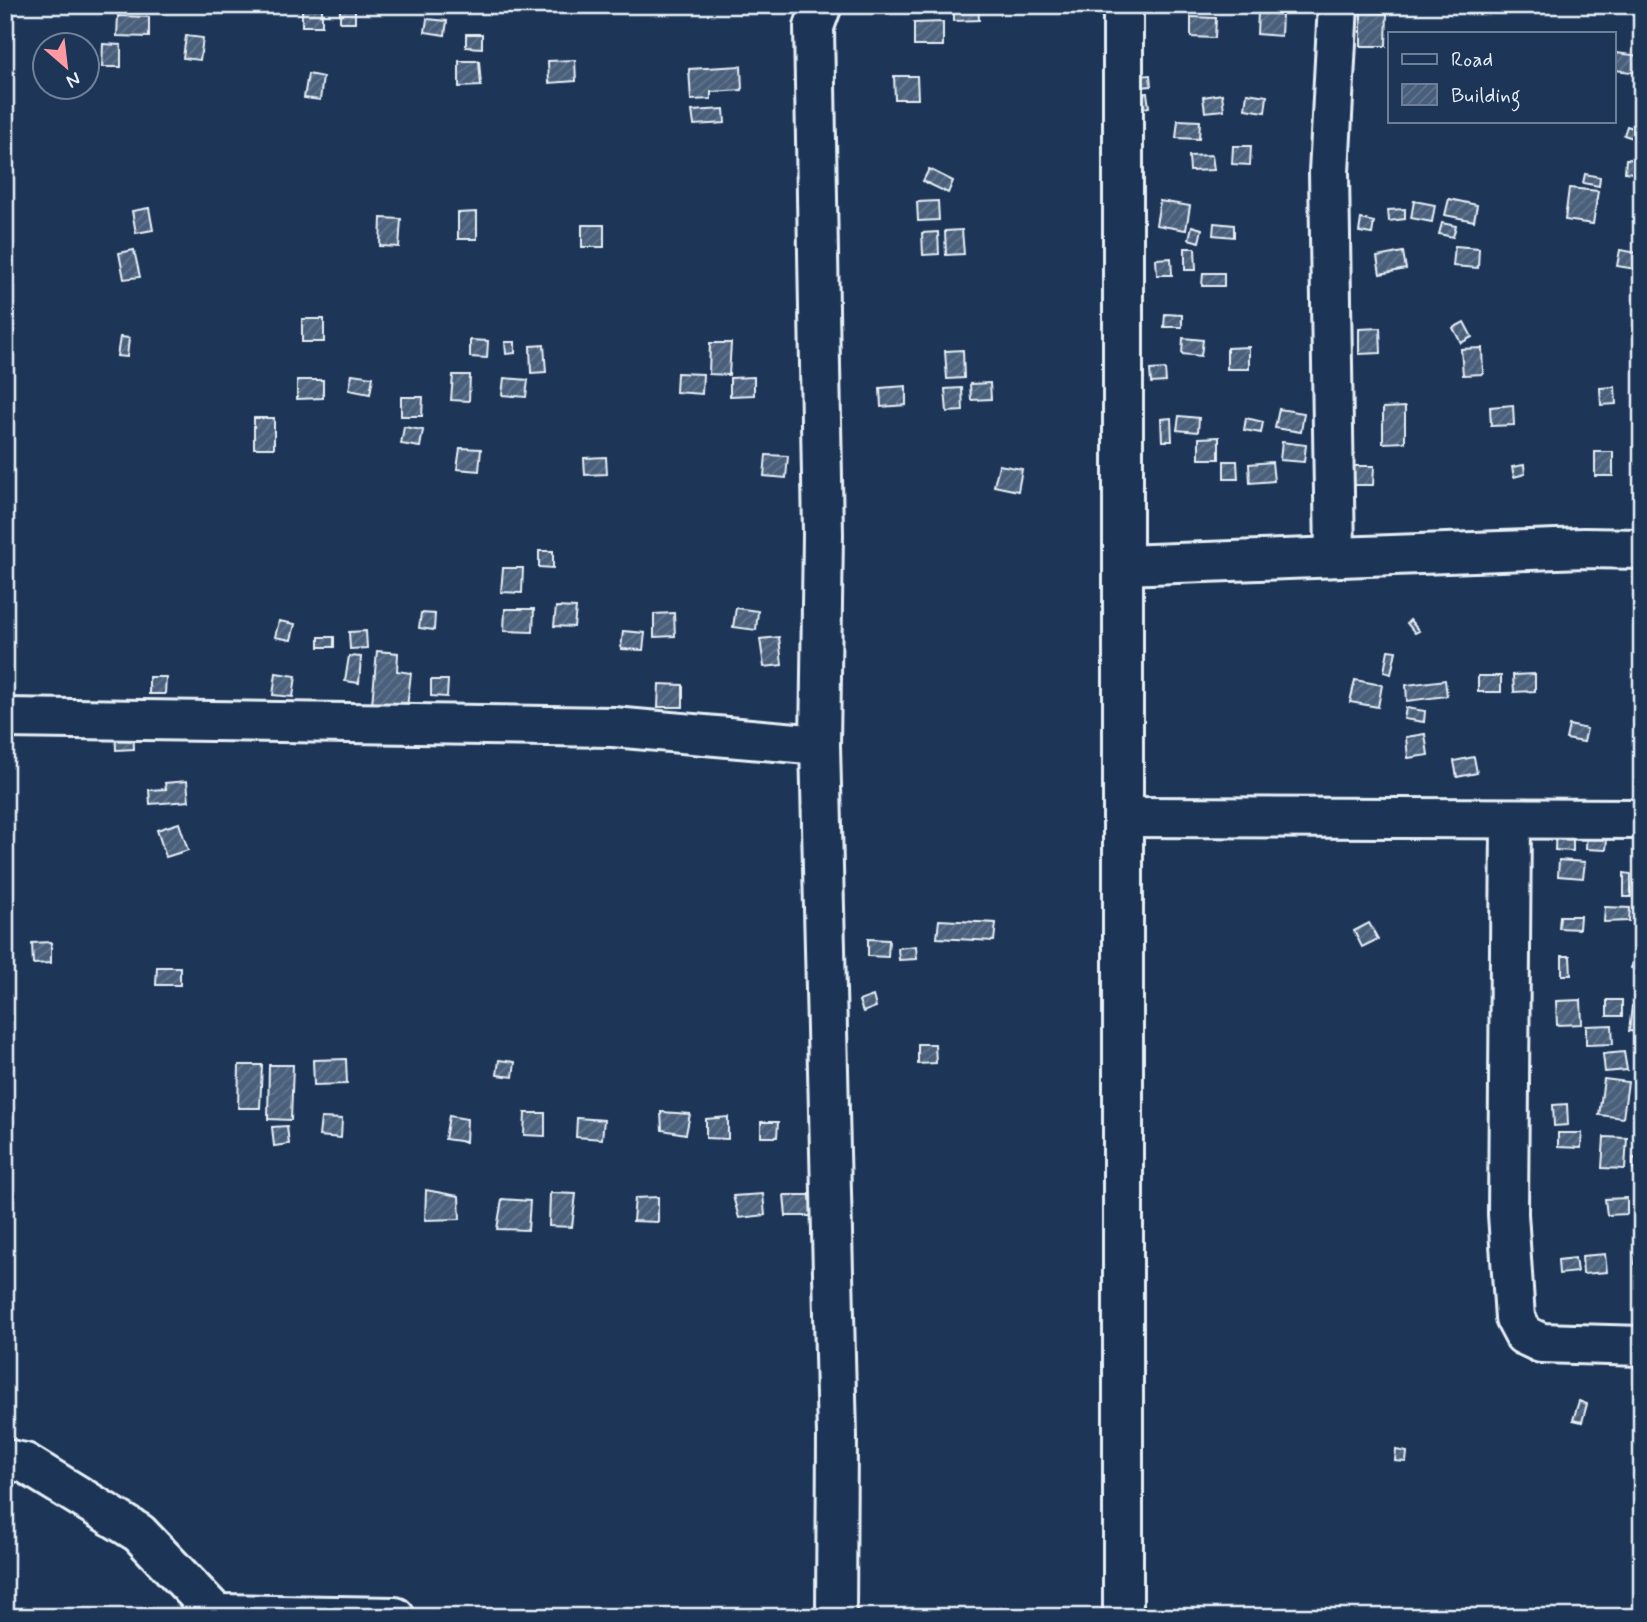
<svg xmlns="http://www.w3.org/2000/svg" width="1647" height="1622" font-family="Mynerve,sans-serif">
	<defs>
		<pattern id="building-hatch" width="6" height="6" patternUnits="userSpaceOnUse" patternTransform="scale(1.75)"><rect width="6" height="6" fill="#495e7a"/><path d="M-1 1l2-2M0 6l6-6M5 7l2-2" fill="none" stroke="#63768e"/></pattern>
	</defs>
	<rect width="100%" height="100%" fill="#1d3557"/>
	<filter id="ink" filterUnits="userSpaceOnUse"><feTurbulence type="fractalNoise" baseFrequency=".0143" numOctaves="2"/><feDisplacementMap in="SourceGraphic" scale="14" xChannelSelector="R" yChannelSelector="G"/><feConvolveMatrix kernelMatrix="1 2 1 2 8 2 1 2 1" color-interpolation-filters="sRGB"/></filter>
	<g filter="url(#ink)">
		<g fill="url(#building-hatch)" stroke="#e8f1f8" stroke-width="2">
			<rect x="302" y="5" width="20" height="21"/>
			<rect x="340" y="5" width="15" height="17"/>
			<polygon points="954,5 978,5 979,20 954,21"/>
			<polygon points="1258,12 1282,14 1281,36 1257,34"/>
			<polygon points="1361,12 1387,13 1386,46 1361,46"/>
			<polygon points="118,16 149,17 149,37 117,36"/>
			<polygon points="1191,17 1216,18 1215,38 1191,37"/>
			<polygon points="427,19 447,21 445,35 425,32"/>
			<polygon points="943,22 943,46 914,46 914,23"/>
			<polygon points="466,34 482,34 482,48 466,47"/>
			<polygon points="186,36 203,38 200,60 183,58"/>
			<polygon points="103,44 121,45 121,67 102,67"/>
			<polygon points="1616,53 1641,56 1639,73 1614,70"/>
			<polygon points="575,60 576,81 549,83 548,61"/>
			<polygon points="459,61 479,61 481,86 459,87"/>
			<polygon points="741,66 742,90 711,92 711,99 691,100 689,69"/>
			<polygon points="308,74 323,77 320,100 304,98"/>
			<polygon points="1150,75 1151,86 1141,87 1140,76"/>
			<polygon points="894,76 917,76 918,99 895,99"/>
			<polygon points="1147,93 1149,107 1139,109 1137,95"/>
			<polygon points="1247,93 1267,96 1265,112 1245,109"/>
			<polygon points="1222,94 1224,110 1205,112 1203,97"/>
			<polygon points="724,109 725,123 694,125 692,111"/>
			<polygon points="1178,120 1200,121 1199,139 1176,138"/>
			<polygon points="1627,126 1639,130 1636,139 1624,135"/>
			<polygon points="1233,146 1251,146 1250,165 1232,164"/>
			<polygon points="1212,155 1214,170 1190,171 1189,156"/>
			<polygon points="1626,159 1642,160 1642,174 1625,172"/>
			<polygon points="929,169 953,181 948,193 923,181"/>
			<polygon points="1585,174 1600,177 1599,186 1583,183"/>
			<polygon points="1569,188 1598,191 1593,224 1565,220"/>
			<polygon points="1449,199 1477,205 1474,221 1445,215"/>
			<polygon points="938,201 939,220 918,221 917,202"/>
			<polygon points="1160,201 1190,206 1186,230 1156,225"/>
			<polygon points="1414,201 1435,205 1432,222 1411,218"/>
			<polygon points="149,208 153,230 136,233 132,211"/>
			<polygon points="1405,209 1405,219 1389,221 1388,210"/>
			<polygon points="477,212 477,239 458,239 458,213"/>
			<polygon points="381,218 401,219 399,247 380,246"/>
			<polygon points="1361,219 1374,222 1372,234 1359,232"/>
			<polygon points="1214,223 1234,225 1234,237 1213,235"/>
			<polygon points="1442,223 1456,226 1453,237 1439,234"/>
			<rect x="582" y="225" width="22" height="22"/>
			<polygon points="1192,226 1202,229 1199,242 1189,239"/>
			<polygon points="962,230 964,254 946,255 945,231"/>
			<polygon points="938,232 939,254 923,255 922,233"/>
			<polygon points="1455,246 1479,248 1478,268 1453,266"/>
			<polygon points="1185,248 1195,248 1196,270 1185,270"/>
			<polygon points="134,250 140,277 124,279 119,253"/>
			<polygon points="1620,250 1638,253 1636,269 1617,266"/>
			<polygon points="1403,252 1406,269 1380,274 1377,257"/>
			<polygon points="1171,258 1172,275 1157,275 1156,259"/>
			<polygon points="1203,273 1224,273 1224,286 1202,286"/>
			<polygon points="1165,314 1182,315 1182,327 1164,327"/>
			<rect x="302" y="319" width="22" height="23"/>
			<polygon points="1464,322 1472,337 1461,343 1453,328"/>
			<polygon points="1380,328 1381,353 1359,354 1359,329"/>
			<polygon points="120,337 129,338 127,357 117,356"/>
			<polygon points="1183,338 1203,340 1201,356 1182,354"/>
			<polygon points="470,340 488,341 487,358 470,357"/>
			<polygon points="505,342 515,342 515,353 506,354"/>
			<polygon points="710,343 731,343 729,375 709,374"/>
			<polygon points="544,345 546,372 531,373 530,346"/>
			<polygon points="1249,347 1249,369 1227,369 1227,348"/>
			<polygon points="1482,348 1483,374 1463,375 1461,349"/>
			<polygon points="963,350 964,378 947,379 945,351"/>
			<polygon points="1165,369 1166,382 1151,383 1150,370"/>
			<polygon points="677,373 703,374 702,394 676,392"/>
			<polygon points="352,374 373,377 370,394 349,390"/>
			<polygon points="453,375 470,375 469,401 451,400"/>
			<polygon points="754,377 754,395 730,396 730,378"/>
			<polygon points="504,378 528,380 526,397 502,395"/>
			<polygon points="297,380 323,380 323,398 297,399"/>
			<polygon points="990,383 991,399 971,400 970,384"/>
			<polygon points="906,386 906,405 881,407 880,388"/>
			<polygon points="1615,387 1616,404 1601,405 1600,388"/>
			<polygon points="962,388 963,411 947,412 945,389"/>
			<polygon points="401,397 423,397 422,416 401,416"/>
			<polygon points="1513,405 1514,425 1491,426 1490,407"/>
			<polygon points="1405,407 1405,442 1383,443 1383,408"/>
			<polygon points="1279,409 1304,413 1301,432 1275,428"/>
			<polygon points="1179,416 1199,418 1198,432 1177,430"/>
			<rect x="254" y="418" width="20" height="30"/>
			<polygon points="1171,418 1172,441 1162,441 1161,419"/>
			<polygon points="1246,418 1263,422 1261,433 1244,430"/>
			<polygon points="404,427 423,430 420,447 401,444"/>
			<polygon points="1219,437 1219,459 1199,459 1199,438"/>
			<polygon points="1282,442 1306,445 1304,462 1280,460"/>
			<polygon points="460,448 481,449 479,471 457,469"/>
			<rect x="1595" y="452" width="18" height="24"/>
			<polygon points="766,455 788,456 786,478 764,476"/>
			<polygon points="606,457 607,474 585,475 584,458"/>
			<polygon points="1224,461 1237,461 1238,479 1224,479"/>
			<polygon points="1272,462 1274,481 1250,483 1249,464"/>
			<polygon points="999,465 1022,469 1018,491 994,486"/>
			<polygon points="1524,465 1525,474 1514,477 1512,467"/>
			<polygon points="1354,466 1374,466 1373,485 1354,485"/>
			<polygon points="539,551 553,551 553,568 539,567"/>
			<polygon points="503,568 523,568 522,593 501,592"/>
			<polygon points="556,607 576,608 574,627 554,626"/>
			<polygon points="736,608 758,611 756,630 733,627"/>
			<polygon points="505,609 534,609 533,632 504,631"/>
			<polygon points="421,613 435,614 434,630 419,628"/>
			<polygon points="674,613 675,636 654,637 654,614"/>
			<polygon points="1410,620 1419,631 1415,633 1407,623"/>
			<polygon points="279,621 295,624 291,640 275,637"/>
			<polygon points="366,631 367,648 350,649 349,632"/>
			<polygon points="623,631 645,633 643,650 621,649"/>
			<rect x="319" y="637" width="15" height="10"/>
			<polygon points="779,637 782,665 764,667 760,639"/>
			<polygon points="1388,650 1396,651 1391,674 1384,672"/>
			<polygon points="377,651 398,653 397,671 411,673 407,707 372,704"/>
			<polygon points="349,656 361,657 359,683 345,681"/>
			<polygon points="276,673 296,676 293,697 273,695"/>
			<polygon points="1535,674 1535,691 1514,692 1513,675"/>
			<rect x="1478" y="676" width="23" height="16"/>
			<polygon points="149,677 166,677 165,694 149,694"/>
			<polygon points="431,680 448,680 447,697 431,696"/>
			<polygon points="1355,680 1382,685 1378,707 1350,702"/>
			<polygon points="1445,680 1447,696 1407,701 1406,685"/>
			<polygon points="659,684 683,685 683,707 658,707"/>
			<polygon points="1406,708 1425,711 1424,722 1404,719"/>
			<polygon points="133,725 134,749 116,750 115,726"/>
			<polygon points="1569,725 1587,729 1584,742 1566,739"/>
			<polygon points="1425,734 1428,755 1408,758 1406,737"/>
			<polygon points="1474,757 1477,773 1457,777 1454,761"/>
			<polygon points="187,781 189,801 150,804 149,790 166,789 165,783"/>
			<polygon points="179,823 188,850 166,857 157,830"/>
			<polygon points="1556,824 1573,825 1573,851 1555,850"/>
			<polygon points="1587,826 1608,827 1606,850 1586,849"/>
			<polygon points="1559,860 1585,862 1583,878 1558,876"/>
			<polygon points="1624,873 1631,874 1631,897 1624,897"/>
			<polygon points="1642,901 1642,920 1641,921 1637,902"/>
			<polygon points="1605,907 1630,908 1629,921 1604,922"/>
			<polygon points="1560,916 1580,916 1579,929 1559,928"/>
			<polygon points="939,920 996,923 994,941 937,938"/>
			<polygon points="1369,923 1378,939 1362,947 1354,931"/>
			<polygon points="868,939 889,940 888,957 868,956"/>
			<polygon points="51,942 51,963 33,964 32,943"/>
			<polygon points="916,946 917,959 899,960 898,948"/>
			<polygon points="1562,956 1570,956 1571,975 1562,975"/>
			<polygon points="1635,958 1642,961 1642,972 1631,968"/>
			<polygon points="157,967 180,967 180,985 156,985"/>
			<polygon points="873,996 876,1007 863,1012 859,1001"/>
			<polygon points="1581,1000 1582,1024 1557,1025 1556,1001"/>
			<rect x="1607" y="1000" width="15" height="16"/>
			<polygon points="1632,1006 1642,1008 1639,1032 1629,1031"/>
			<polygon points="1612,1025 1613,1044 1586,1045 1586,1026"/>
			<polygon points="918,1044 935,1044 936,1063 918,1064"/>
			<polygon points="1624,1052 1627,1070 1605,1072 1603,1054"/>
			<polygon points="346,1059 347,1084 314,1085 313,1060"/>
			<polygon points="499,1060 515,1062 513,1077 497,1075"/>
			<polygon points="239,1065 262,1065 260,1108 238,1108"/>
			<polygon points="269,1065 293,1065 291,1120 268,1119"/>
			<polygon points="1604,1079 1628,1082 1623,1118 1599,1115"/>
			<polygon points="1567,1104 1568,1125 1554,1126 1553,1105"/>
			<polygon points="661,1112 690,1114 686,1134 662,1130"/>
			<polygon points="525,1113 545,1113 545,1136 524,1135"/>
			<polygon points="449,1116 467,1119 466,1142 445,1139"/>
			<polygon points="728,1117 728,1139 706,1138 706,1119"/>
			<polygon points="321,1118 342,1119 341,1138 319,1136"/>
			<polygon points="577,1118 604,1120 602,1139 576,1137"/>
			<polygon points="761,1122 778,1122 777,1137 761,1137"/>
			<polygon points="287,1126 289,1144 274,1146 272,1127"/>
			<polygon points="1558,1133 1582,1133 1581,1148 1558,1147"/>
			<polygon points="1604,1137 1627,1138 1625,1169 1602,1168"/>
			<polygon points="1633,1158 1642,1159 1642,1169 1633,1169"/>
			<polygon points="426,1190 459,1196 460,1219 425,1220"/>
			<polygon points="550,1193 576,1194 572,1227 549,1226"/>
			<polygon points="763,1194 765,1215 739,1218 733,1196"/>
			<polygon points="784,1195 811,1195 811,1216 786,1216"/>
			<polygon points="658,1197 658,1222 633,1221 635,1198"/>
			<polygon points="1627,1198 1627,1214 1607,1215 1605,1199"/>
			<polygon points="502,1199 530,1201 528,1230 497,1229"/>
			<polygon points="1637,1245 1642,1246 1642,1265 1635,1264"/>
			<polygon points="1605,1254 1607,1272 1583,1274 1582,1256"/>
			<polygon points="1575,1258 1577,1272 1559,1274 1558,1260"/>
			<polygon points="1579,1401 1587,1404 1582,1422 1573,1420"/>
			<polygon points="1396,1450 1407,1452 1406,1462 1395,1461"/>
		</g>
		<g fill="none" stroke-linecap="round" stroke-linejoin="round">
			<g stroke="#e8f1f8" stroke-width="44">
				<g id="minor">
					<polyline points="822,5 814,27 823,534 820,745 837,1436 836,1617"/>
					<polyline points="1335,557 1329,172 1338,5"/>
					<polyline points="1123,565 1584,548 1642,549"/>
					<polyline points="5,718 613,727 820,745"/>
					<polyline points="1123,817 1642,819"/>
					<polyline points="1511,819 1508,1214 1515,1318 1524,1335 1541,1343 1642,1346"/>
					<polyline points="5,1459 25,1463 139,1533 219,1617"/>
					<polyline points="1123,1617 1123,5"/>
				</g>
			</g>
			<g stroke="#e8f1f8" stroke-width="44">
				<polyline id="tertiary" points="219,1614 395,1617"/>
			</g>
			<use href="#minor" stroke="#1d3557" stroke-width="38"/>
			<use href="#tertiary" stroke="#1d3557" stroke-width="38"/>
		</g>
	</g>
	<rect width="1647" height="1622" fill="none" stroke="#1d3557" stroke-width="28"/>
	<rect x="14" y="14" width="1619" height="1594" fill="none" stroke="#e8f1f8" stroke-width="2.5" filter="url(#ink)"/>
	<rect x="1388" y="32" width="228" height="91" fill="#1d3557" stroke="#6e8097" stroke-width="2"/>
	<rect x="1402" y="54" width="35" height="10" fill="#1d3557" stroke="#6e8097" stroke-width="2"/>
	<text x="1451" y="66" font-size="21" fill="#e8f1f8">Road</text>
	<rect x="1402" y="84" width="35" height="21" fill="url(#building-hatch)" stroke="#6e8097" stroke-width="2"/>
	<text x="1451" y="102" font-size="21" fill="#e8f1f8">Building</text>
	<g transform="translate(66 66) rotate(152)"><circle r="33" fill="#1d3557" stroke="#6e8097" stroke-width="2"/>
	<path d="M0-5L12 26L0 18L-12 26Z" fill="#ff9aa2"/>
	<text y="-10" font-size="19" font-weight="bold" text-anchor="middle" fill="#e8f1f8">N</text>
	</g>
</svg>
